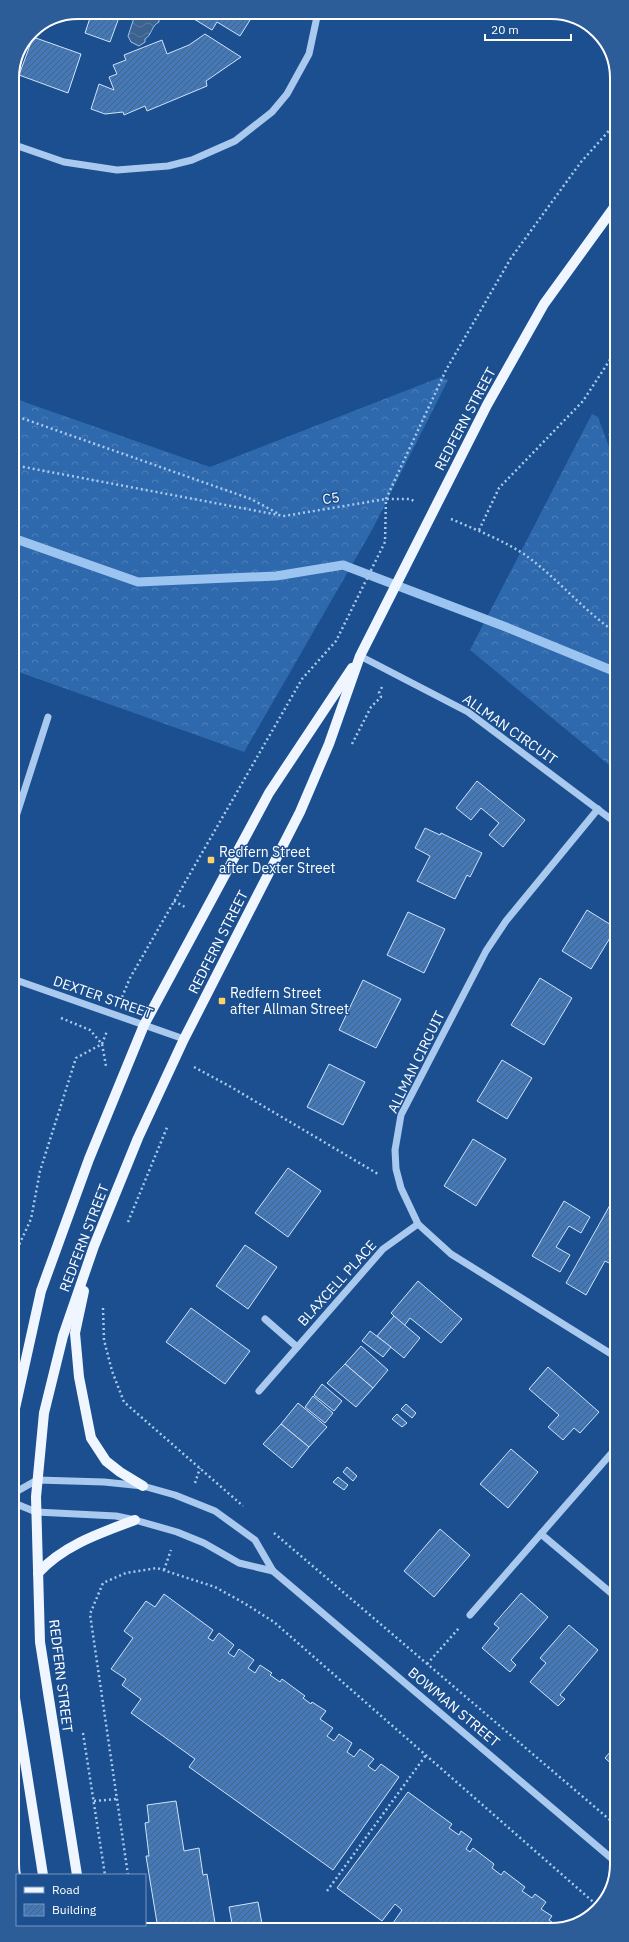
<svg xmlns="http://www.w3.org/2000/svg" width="629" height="1942" font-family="'IBM Plex Sans',sans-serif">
	<defs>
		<pattern id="forest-crowns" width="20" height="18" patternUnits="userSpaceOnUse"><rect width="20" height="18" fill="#2e69ad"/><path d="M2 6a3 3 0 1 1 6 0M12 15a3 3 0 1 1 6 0" fill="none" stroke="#4d80b9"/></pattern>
		<pattern id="water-waves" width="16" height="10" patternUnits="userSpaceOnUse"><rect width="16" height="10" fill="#3c6290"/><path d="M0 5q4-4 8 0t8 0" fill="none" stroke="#597aa1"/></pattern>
		<pattern id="building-hatch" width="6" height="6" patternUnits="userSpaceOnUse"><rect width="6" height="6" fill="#4478b7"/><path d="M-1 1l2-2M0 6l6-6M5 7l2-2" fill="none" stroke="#486282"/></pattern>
	</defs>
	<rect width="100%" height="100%" fill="#1b4f8f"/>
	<g fill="url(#forest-crowns)">
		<polygon points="441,377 448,380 372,530 244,752 13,670 13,398 210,467"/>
		<polygon points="592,414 598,417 615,463 616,755 609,765 470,650"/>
	</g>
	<path fill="url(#water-waves)" stroke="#9cc4f0" d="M 136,12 L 153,12 L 159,18 L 159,22 C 151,26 152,35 145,39 L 145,42 L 139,46 L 131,42 L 128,36 Z"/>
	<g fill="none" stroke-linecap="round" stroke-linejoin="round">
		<polyline stroke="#9cc4f0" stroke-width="9" points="13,538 138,582 276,576 343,565 506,627 616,672"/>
	</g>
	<g fill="url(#building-hatch)" stroke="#cfe3fa">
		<polygon points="92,12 121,12 110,42 85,33"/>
		<polygon points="191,12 255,12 240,36 217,22 212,30 189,16"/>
		<polygon points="205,34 241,57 206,81 207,86 147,111 145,106 124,115 123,112 105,114 91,109 99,84 114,90 109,77 117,74 113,65 126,60 124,55 162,40 167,54 189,45"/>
		<polygon points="33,37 81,54 68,93 19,75"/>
		<polygon points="615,418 615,437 609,435"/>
		<polygon points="477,781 525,820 503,847 489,835 499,823 481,808 471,820 456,808"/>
		<polygon points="425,828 440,835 441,833 482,853 470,877 467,875 455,899 417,881 430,856 415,848"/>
		<polygon points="587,910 616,928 591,969 562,951"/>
		<polygon points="408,912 445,929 424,973 387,955"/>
		<polygon points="540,978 572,998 544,1045 511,1025"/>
		<polygon points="363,980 401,999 376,1048 339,1030"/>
		<polygon points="502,1060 532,1078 507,1119 477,1101"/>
		<polygon points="329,1064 365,1082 343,1125 307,1107"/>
		<polygon points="473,1139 506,1159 476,1206 444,1186"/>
		<polygon points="288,1168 321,1191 288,1237 255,1213"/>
		<polygon points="614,1198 616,1200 616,1240 612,1247 616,1251 609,1263 605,1261 586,1295 566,1283"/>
		<polygon points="564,1201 590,1217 581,1233 569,1226 556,1247 570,1255 560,1272 532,1256"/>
		<polygon points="245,1245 277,1267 248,1309 216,1286"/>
		<polygon points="418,1281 462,1319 441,1343 410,1318 404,1326 391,1313"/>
		<polygon points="191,1308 250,1351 225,1384 166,1342"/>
		<polygon points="394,1316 420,1338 404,1358 377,1336"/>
		<polygon points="370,1331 391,1347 383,1357 362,1341"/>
		<polygon points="361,1346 388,1370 373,1388 345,1364"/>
		<polygon points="345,1364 373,1388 356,1407 327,1383"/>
		<polygon points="548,1367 599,1412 580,1433 574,1428 563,1440 548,1427 559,1415 529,1389"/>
		<polygon points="322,1384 342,1401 334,1411 314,1395"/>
		<polygon points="313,1396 333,1413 325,1423 305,1407"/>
		<polygon points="298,1403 327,1427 309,1447 281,1424"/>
		<polygon points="406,1404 416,1413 412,1418 401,1409"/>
		<polygon points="397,1414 407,1423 402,1427 392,1419"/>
		<polygon points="281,1424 309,1447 292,1468 263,1444"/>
		<polygon points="511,1449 538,1472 508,1508 480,1484"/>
		<polygon points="347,1467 357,1476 353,1481 343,1472"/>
		<polygon points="338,1477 348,1485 344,1490 333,1482"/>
		<polygon points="440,1529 470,1555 434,1597 404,1571"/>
		<polygon points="521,1593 548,1617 511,1660 516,1665 510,1672 482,1648 499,1628 494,1624"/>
		<polygon points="164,1594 213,1630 208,1638 213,1641 219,1633 234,1645 228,1653 234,1657 239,1649 254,1660 248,1668 255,1673 260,1665 272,1673 270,1675 280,1682 282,1679 305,1696 303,1698 311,1704 312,1702 326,1711 320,1719 333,1728 327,1736 334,1741 339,1734 352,1743 347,1752 354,1757 360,1749 374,1759 368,1766 375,1771 381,1764 399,1777 333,1870 189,1767 195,1759 131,1713 141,1699 122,1685 126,1679 111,1669 133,1638 124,1631 146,1601 155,1607"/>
		<polygon points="569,1625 598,1650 560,1695 565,1699 558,1706 530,1682 546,1663 540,1658"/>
		<polygon points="617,1744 617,1769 605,1758"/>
		<polygon points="408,1792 452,1824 449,1828 459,1835 461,1831 472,1839 466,1849 470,1852 473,1848 494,1864 492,1868 501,1875 504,1871 525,1887 522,1891 532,1898 535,1894 546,1902 541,1909 552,1916 549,1920 559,1927 561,1924 567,1928 416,1928 410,1924 406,1928 394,1929 391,1926 402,1910 395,1904 382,1921 337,1888"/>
		<polygon points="176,1801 184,1851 199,1848 203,1875 207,1874 216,1929 158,1929 146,1856 149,1856 145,1823 149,1822 147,1805"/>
		<polygon points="258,1902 263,1929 233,1929 229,1907"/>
	</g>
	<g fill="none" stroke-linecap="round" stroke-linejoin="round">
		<g stroke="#a9c9ee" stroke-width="2.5" stroke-dasharray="2 3" stroke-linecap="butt">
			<polyline points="13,415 251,499 279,514"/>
			<polyline points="13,465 284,516 386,499 410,499 416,502"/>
			<path d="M 451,519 C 474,529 508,542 528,557 C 559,580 583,610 615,632"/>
			<polyline points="479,530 499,488 583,401 615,352"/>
			<polyline points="352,744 371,707 381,697 379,693 382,687"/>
			<polyline points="174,901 185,907"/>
			<polyline points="122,997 130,978 302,679 336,641 385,542 386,499 446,370 511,258 581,162 615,124"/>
			<polyline points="61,1018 90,1030 102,1044 106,1066"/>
			<polyline points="194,1067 231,1087 378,1174"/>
			<polyline points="128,1222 168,1125"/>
			<polyline points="13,1258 31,1219 40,1171 76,1058 102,1044 107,1031"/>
			<polyline points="103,1308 104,1340 112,1371 124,1402 243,1506"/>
			<polyline points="195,1483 200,1468"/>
			<polyline points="274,1533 617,1826"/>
			<polyline points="164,1570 171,1550"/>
			<polyline points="427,1664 459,1628"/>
			<polyline points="83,1733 105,1875"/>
			<polyline points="94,1801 117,1799"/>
			<polyline points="128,1875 90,1614 103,1583 126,1573 157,1568 215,1587 244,1603 274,1622 599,1907"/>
			<polyline points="327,1891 426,1755"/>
			<polyline points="112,1925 113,1930"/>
			<polyline points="136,1925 137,1930"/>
		</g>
		<g stroke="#a9c9ee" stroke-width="7">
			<polyline points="12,144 64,162 117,170 168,166 192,160 235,141 272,112 287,94 309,54 318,12"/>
			<polyline points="360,656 468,712 616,823"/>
			<polyline points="598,809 506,921 486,951 401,1115 395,1150 396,1169 401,1188 418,1224 451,1254 616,1357"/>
			<polyline points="13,826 48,717"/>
			<polyline points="13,979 184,1039"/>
			<polyline points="265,1319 297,1347"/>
			<polyline points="259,1391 383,1249 418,1224"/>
			<polyline points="14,1493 37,1480 104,1482 143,1486 175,1495 215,1511 255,1540 273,1571 617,1863"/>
			<polyline points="14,1503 36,1512 116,1516 135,1520 177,1532 204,1543 239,1563 273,1571"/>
			<polyline points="541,1534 617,1598"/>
			<polyline points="470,1615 616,1448"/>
		</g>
		<g stroke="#f0f6ff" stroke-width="10">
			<polyline points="84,1291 75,1333 79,1377 91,1438 106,1461 120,1472 143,1486"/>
			<polyline points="14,1413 41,1291 89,1159 144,1025 269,793 352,668"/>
			<path d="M 38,1573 C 64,1545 100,1533 135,1520"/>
			<polyline points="14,1692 43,1875"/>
			<polyline points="77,1875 40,1642 36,1497 44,1413 63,1336 94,1246 138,1138 184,1039 300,812 329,744 360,656 487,405 544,304 615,206"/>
			<polyline points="84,1925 85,1930"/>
		</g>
	</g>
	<g fill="#ffd166" stroke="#1b4f8f" stroke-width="1.5">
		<rect x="207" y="856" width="8" height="8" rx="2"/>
		<rect x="218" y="997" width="8" height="8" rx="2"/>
	</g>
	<g text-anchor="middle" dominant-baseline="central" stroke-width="3" stroke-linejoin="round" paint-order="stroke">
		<g font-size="14" fill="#fff" stroke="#1b4f8f">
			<text transform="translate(465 419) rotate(-62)">REDFERN STREET</text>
			<text transform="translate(331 498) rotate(-9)">C5</text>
			<text transform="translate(510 729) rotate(35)">ALLMAN CIRCUIT</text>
			<text transform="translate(218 942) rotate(-63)">REDFERN STREET</text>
			<text transform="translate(103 997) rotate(19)">DEXTER STREET</text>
			<text transform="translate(416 1062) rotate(-64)">ALLMAN CIRCUIT</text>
			<text transform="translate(84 1238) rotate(-69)">REDFERN STREET</text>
			<text transform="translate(337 1283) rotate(-48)">BLAXCELL PLACE</text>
			<text transform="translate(61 1676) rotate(83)">REDFERN STREET</text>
			<text transform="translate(454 1707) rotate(40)">BOWMAN STREET</text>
		</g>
		<g font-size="14" fill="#fff" stroke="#1b4f8f" text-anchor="start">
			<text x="219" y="852">Redfern Street<tspan x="219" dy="16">after Dexter Street</tspan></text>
			<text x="230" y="993">Redfern Street<tspan x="230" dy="16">after Allman Street</tspan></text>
		</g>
	</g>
	<path d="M0 0H629V1942H0ZM78 19H551A59 59 0 0 1 610 78V1864A59 59 0 0 1 551 1923H78A59 59 0 0 1 19 1864V78A59 59 0 0 1 78 19Z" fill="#2d5d98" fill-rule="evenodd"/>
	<path fill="none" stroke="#fff" stroke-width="2" d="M78 19H551A59 59 0 0 1 610 78V1864A59 59 0 0 1 551 1923H78A59 59 0 0 1 19 1864V78A59 59 0 0 1 78 19Z"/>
	<rect x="16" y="1874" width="130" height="52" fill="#1b4f8f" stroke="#7695bc"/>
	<rect x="24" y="1887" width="20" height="6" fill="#f0f6ff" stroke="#7695bc"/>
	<text x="52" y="1894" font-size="12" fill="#ffffff">Road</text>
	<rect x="24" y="1904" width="20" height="12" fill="url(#building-hatch)" stroke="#7695bc"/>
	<text x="52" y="1914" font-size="12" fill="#ffffff">Building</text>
	<path d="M485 34v6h86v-6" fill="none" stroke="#ffffff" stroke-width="2"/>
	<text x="491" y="34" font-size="12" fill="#ffffff" stroke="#1b4f8f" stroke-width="3" paint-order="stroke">20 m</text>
</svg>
